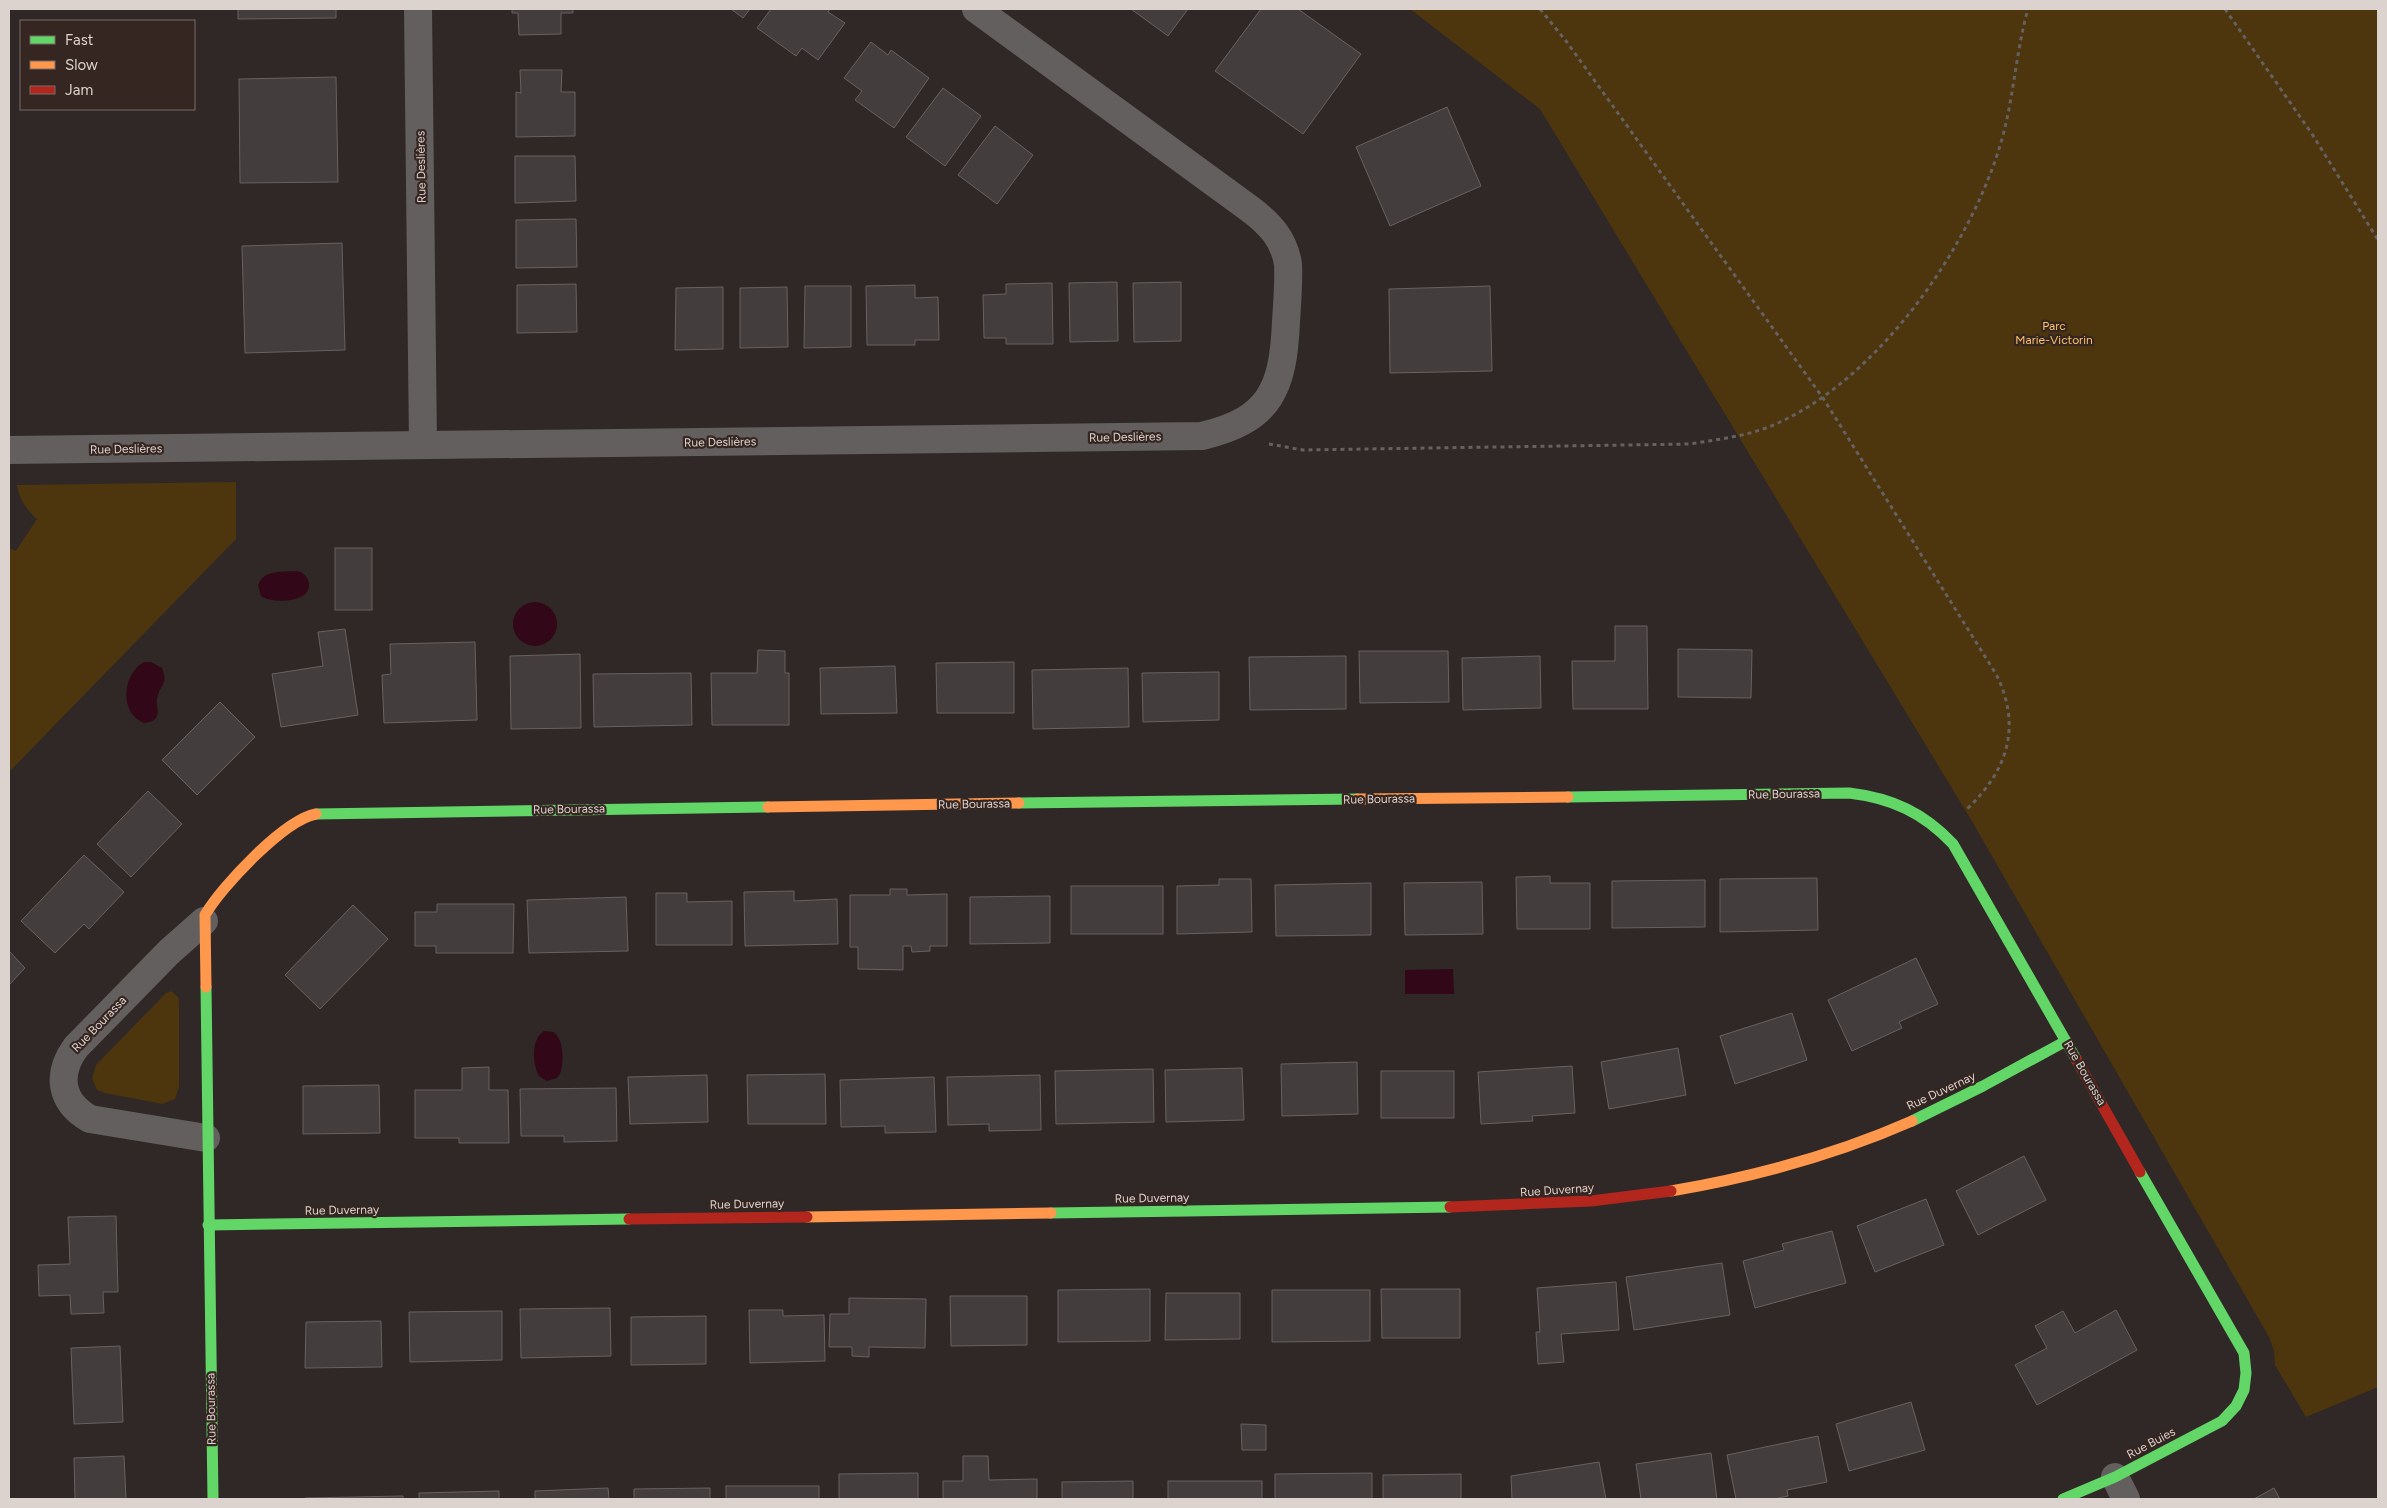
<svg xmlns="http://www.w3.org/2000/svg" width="2387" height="1508" font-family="Figtree,sans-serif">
	<rect width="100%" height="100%" fill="#302826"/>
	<g fill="#4d350d">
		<polygon points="1410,9 2378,9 2378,1387 2306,1417 2275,1365 2274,1351 2269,1337 1973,823 1540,109"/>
		<path d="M 236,482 L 236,539 L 9,772 L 9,548 L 16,551 L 37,519 C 25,508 20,500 17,485 Z"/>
		<polygon points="171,991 178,997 179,1002 179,1087 175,1099 162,1104 105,1093 97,1090 92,1078 96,1065 166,993"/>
	</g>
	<g fill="#320717">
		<path d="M 297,571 C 308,573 314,587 304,595 C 295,602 270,603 261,596 L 258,585 C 264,569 283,572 297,571 Z"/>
		<circle cx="535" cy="624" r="22"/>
		<path d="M 144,662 L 151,662 L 162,668 C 168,683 162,683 158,695 C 153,706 167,720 144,723 C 119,713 122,674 144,662 Z"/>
		<polygon points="1453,969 1454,994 1405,994 1405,970"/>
		<path d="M 544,1031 L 554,1032 C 564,1040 564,1063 560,1074 L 557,1078 L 547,1081 L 539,1076 C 532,1064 531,1039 544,1031 Z"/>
	</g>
	<g fill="#443d3d" stroke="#686160">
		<polygon points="238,9 336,9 336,18 238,19"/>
		<polygon points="512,9 573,9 573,13 561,13 561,34 519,35 518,13 512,13"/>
		<polygon points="731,9 750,9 743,18"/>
		<polygon points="771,9 830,9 828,12 845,23 818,60 802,48 796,56 757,28"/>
		<polygon points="1131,9 1188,9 1168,36"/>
		<polygon points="1261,9 1298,9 1361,54 1303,134 1215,71"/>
		<polygon points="871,42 888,55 891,50 929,78 894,128 855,100 862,91 844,78"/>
		<polygon points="520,70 562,70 561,92 575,92 575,136 516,137 516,92 521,93"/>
		<polygon points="336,77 338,182 240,183 239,79"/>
		<polygon points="943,88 981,116 945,166 906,137"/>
		<polygon points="1447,107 1481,186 1390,226 1356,147"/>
		<polygon points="995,126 1033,155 997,204 958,175"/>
		<polygon points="515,156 575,156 576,201 515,203"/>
		<polygon points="576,219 577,267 516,268 516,220"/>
		<polygon points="342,243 345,350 245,353 242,246"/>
		<polygon points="1117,282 1118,341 1070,342 1069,283"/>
		<polygon points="1181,282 1181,341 1134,342 1133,283"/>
		<polygon points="1052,283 1053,344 1006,344 1006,338 984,338 983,295 1006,294 1006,284"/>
		<polygon points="576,284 577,332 517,333 517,285"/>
		<polygon points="915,285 915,298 938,297 939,340 915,340 915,345 867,345 866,286"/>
		<polygon points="805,286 851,286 851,347 804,348"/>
		<polygon points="1490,286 1492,371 1390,373 1389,289"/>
		<polygon points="723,287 723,349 675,350 676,288"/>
		<polygon points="787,287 788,347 740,348 740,288"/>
		<rect x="335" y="548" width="37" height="62"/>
		<polygon points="1615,626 1647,626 1648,709 1573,709 1572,661 1615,661"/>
		<polygon points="345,629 358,715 281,727 272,674 323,666 318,632"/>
		<polygon points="475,642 477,720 384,723 382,675 391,674 390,644"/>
		<polygon points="1678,649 1752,650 1751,698 1678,697"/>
		<polygon points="758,650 785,651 785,673 789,673 789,725 712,725 711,673 757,673"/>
		<polygon points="1359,651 1448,651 1449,702 1360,703"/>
		<polygon points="580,654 581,728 511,729 510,656"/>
		<polygon points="1346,656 1346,709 1250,710 1249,657"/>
		<polygon points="1540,656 1541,708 1463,710 1462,658"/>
		<polygon points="1014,662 1014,713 937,713 936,663"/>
		<polygon points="895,666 897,713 821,714 820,668"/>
		<polygon points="1128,668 1129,727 1033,729 1032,670"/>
		<polygon points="1219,672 1219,720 1143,722 1142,673"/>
		<polygon points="691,673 692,725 594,727 593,674"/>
		<polygon points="220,702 255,737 197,795 162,760"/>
		<polygon points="148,791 182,824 131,877 97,844"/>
		<polygon points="84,855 124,892 89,929 84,924 55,953 21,921"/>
		<polygon points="1550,876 1550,883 1590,883 1590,929 1517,929 1516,877"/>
		<polygon points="1817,878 1818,930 1720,932 1720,879"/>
		<polygon points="1219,879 1251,879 1252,932 1177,934 1177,886 1219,885"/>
		<polygon points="1705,880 1705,927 1612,928 1612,881"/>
		<polygon points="1482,882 1483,934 1405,935 1404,883"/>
		<polygon points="1371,883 1371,935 1276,936 1275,885"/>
		<rect x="1071" y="886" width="92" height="48"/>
		<polygon points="890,889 907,889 907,895 947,894 947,946 930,946 930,951 912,952 911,946 903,946 903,970 858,969 858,947 850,947 850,895 890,895"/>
		<polygon points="794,891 794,901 837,899 838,944 745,946 744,892"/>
		<polygon points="656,893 687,893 687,902 732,901 732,945 656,945"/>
		<polygon points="1050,896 1050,943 970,944 970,897"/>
		<polygon points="626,897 628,951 529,953 527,900"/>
		<polygon points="437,904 514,904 513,953 436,953 436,946 415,946 415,912 437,912"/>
		<polygon points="353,905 388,939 320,1009 285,975"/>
		<polygon points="9,951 25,968 9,985"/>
		<polygon points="1916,958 1938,1004 1899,1022 1902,1028 1852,1051 1828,1000"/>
		<polygon points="1792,1013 1807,1060 1735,1084 1720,1036"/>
		<polygon points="1678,1048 1686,1095 1609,1109 1601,1062"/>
		<polygon points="1357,1062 1358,1114 1282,1116 1281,1064"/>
		<polygon points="1572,1066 1575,1113 1532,1116 1533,1121 1481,1124 1478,1072"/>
		<polygon points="489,1067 489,1090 508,1090 509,1143 459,1143 459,1138 415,1138 415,1090 462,1090 462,1068"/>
		<polygon points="1242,1068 1244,1120 1166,1122 1165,1070"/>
		<polygon points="1153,1069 1154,1122 1056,1124 1055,1071"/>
		<rect x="1381" y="1071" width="73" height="47"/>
		<polygon points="825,1074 826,1124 748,1124 747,1075"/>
		<polygon points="707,1075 708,1122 630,1124 628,1077"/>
		<polygon points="1040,1075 1041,1130 989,1131 989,1124 948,1125 947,1077"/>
		<polygon points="934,1077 936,1132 885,1133 885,1126 841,1127 840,1080"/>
		<polygon points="379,1085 380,1133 303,1134 303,1086"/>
		<polygon points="616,1088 617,1141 564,1142 564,1136 521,1136 520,1089"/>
		<polygon points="2024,1156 2046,1200 1978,1235 1956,1191"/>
		<polygon points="1926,1199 1944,1245 1875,1272 1857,1226"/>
		<polygon points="116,1216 118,1292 103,1292 104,1313 71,1314 70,1295 39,1296 38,1265 70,1264 68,1217"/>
		<polygon points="1832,1231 1846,1283 1755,1308 1743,1261 1784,1250 1782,1244"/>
		<polygon points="1722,1263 1730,1315 1634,1330 1626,1277"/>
		<polygon points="1616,1282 1619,1330 1561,1334 1564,1362 1538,1364 1536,1332 1540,1332 1537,1288"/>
		<polygon points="1150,1289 1150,1341 1058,1342 1058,1290"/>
		<polygon points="1381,1289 1460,1289 1460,1338 1382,1338"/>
		<polygon points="1272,1290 1370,1290 1370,1341 1272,1342"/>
		<polygon points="1166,1293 1240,1293 1240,1339 1165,1340"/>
		<polygon points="950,1296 1027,1296 1027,1345 951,1346"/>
		<polygon points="849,1298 926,1299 925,1348 869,1347 869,1357 852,1356 852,1347 829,1347 830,1314 849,1314"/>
		<polygon points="610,1308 611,1356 521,1358 520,1309"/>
		<polygon points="749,1310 783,1310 783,1316 824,1315 825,1361 750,1363"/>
		<polygon points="2116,1310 2137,1350 2037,1405 2015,1365 2047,1348 2035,1326 2063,1311 2075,1333"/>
		<polygon points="502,1311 502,1360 410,1362 409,1312"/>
		<polygon points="706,1316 706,1364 631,1365 631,1317"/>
		<polygon points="381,1321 382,1367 305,1368 306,1322"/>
		<polygon points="120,1346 123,1422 74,1424 71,1348"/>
		<polygon points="1911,1402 1925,1450 1849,1471 1836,1424"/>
		<polygon points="1241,1424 1266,1425 1266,1450 1242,1450"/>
		<polygon points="1818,1436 1827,1482 1787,1490 1788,1496 1774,1499 1736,1499 1727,1455"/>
		<polygon points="1711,1453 1717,1499 1641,1499 1636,1464"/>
		<polygon points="124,1456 126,1499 75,1499 74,1458"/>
		<polygon points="963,1456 988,1456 989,1480 1037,1479 1037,1499 943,1499 943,1481 963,1481"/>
		<polygon points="1599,1462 1606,1499 1512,1499 1511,1476"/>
		<polygon points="918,1473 918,1499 839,1499 839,1474"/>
		<polygon points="1372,1473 1372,1499 1275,1499 1275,1474"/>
		<polygon points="1461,1474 1461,1499 1383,1499 1383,1475"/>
		<polygon points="1133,1481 1133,1499 1062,1499 1062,1482"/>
		<rect x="1168" y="1481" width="94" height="18"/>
		<rect x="726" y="1486" width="93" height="13"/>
		<polygon points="608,1488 609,1499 535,1499 535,1491"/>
		<polygon points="710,1488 710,1499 634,1499 634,1489"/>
		<polygon points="2274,1488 2280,1499 2254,1499"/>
		<polygon points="499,1491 499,1499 419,1499 419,1493"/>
		<polygon points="403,1496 403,1499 305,1499 305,1498"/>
	</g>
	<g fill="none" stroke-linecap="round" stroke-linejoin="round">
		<g stroke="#656160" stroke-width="3" stroke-dasharray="4 4" stroke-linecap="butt">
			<path d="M 1540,9 L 1566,41 L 1823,398 L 1996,674 C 2022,726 2008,770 1967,809"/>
			<polyline points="2225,9 2312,134 2378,240"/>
			<path d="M 1269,444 L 1303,450 L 1690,444 C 1720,439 1750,436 1778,423 C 1880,377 1972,245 2002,139 C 2014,96 2016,51 2028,9"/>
		</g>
		<g stroke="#635f5e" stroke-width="28">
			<polyline points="418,9 423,445"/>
			<path d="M 9,450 L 1202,436 C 1271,420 1283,388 1286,322 C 1287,303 1289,284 1288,264 C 1284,239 1270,224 1250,209 L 976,9"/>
			<path d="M 204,921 L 169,952 L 76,1047 C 56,1074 60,1102 90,1119 L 206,1138"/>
			<polyline points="2115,1477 2126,1499"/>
		</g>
		<g stroke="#63d668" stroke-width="11">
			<path d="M 1568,797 L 1849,793 C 1892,798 1924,813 1953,844 L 2076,1059"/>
			<polyline points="1019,803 1357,799"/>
			<polyline points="316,814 768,807"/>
			<polyline points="206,987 213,1499"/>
			<polyline points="1912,1121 1983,1086 2066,1041"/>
			<polyline points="1051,1213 1450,1207"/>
			<polyline points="208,1225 629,1219"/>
			<polyline points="2063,1499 2115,1477 2222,1421 2236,1406 2244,1390 2246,1373 2244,1353 2140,1172"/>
		</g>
		<g stroke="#ff974d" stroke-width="11">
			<polyline points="1357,799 1568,797"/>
			<polyline points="768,807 1019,803"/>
			<path d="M 206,987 L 205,915 C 222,886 284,820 316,814"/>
			<path d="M 1671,1191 C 1753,1177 1835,1155 1912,1121"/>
			<polyline points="807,1217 1051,1213"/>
		</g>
		<g stroke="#b3261e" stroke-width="11">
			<polyline points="2076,1059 2140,1172"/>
			<polyline points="1450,1207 1591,1201 1671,1191"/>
			<polyline points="629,1219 807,1217"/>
		</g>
	</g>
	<g text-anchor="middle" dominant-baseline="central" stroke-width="4.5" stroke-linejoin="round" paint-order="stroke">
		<g font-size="12" fill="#dcd2ce" stroke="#352621">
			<text transform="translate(421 167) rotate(-91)">Rue Deslières</text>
			<text transform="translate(1125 437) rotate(-1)">Rue Deslières</text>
			<text transform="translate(720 442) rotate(-1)">Rue Deslières</text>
			<text transform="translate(126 449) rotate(-1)">Rue Deslières</text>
			<text transform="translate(1784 794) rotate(-1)">Rue Bourassa</text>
			<text transform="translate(1379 799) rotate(-1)">Rue Bourassa</text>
			<text transform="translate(974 804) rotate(-1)">Rue Bourassa</text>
			<text transform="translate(569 809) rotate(-1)">Rue Bourassa</text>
			<text transform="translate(99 1024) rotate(-46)">Rue Bourassa</text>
			<text transform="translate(2085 1073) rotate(60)">Rue Bourassa</text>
			<text transform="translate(1941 1091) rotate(-25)">Rue Duvernay</text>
			<text transform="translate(1557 1190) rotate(-4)">Rue Duvernay</text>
			<text transform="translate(1152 1198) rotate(-1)">Rue Duvernay</text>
			<text transform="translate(747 1204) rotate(-1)">Rue Duvernay</text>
			<text transform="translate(342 1210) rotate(-1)">Rue Duvernay</text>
			<text transform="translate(211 1409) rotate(-91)">Rue Bourassa</text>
			<text transform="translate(2151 1443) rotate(-28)">Rue Buies</text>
		</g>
		<g font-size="12" fill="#fcc26a" stroke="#352621">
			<text x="2054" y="326">Parc<tspan x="2054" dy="14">Marie-Victorin</tspan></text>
		</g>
	</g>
	<rect width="2387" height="1508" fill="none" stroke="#dcd2ce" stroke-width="20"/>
	<rect x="20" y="20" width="175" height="90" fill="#352621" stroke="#786b66"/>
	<rect x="30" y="36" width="25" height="8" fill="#63d668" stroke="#786b66"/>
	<text x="65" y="45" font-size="15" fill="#dcd2ce">Fast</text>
	<rect x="30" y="61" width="25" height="8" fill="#ff974d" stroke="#786b66"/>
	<text x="65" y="70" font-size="15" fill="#dcd2ce">Slow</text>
	<rect x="30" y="86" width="25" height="8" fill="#b3261e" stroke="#786b66"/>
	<text x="65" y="95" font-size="15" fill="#dcd2ce">Jam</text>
</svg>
